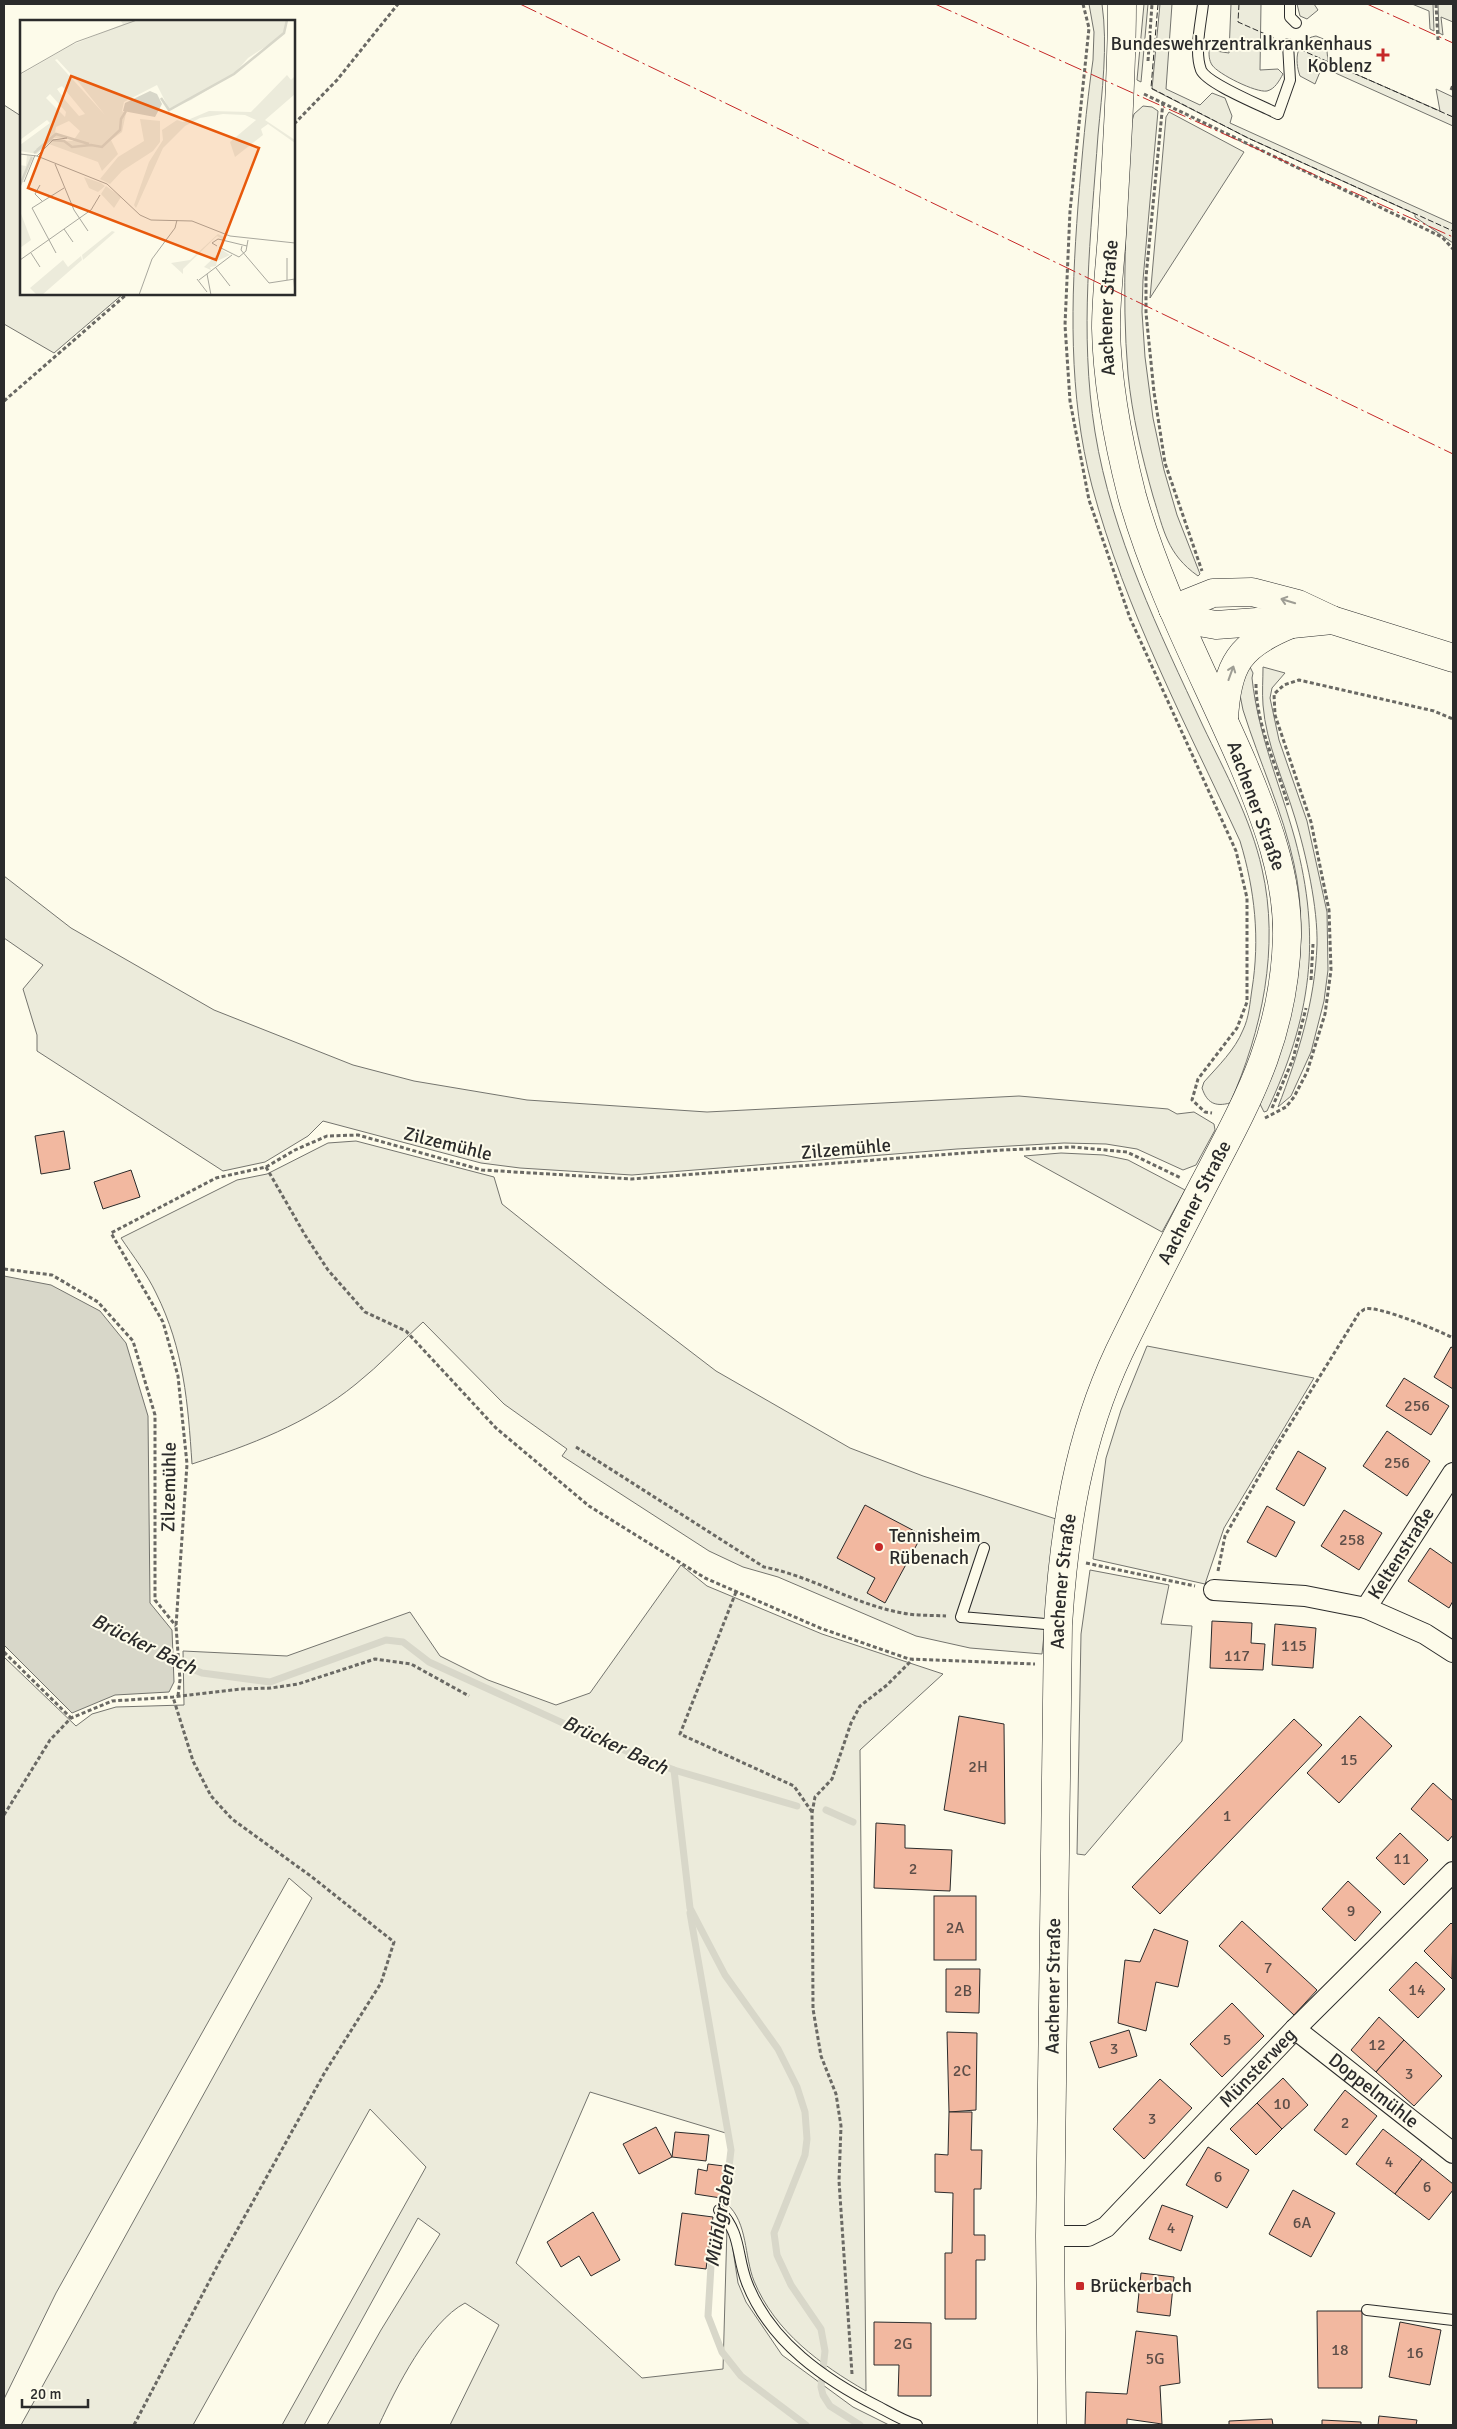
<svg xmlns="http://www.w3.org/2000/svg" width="1457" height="2429" font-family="Signika,sans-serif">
	<rect width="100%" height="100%" fill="#fdfbea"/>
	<g fill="#ecebdb" stroke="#74746e">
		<path d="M 1089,4 L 1102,4 C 1108,46 1102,92 1098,135 C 1091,234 1079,333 1095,432 C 1112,536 1159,631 1203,726 C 1225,772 1251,819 1262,869 C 1280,947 1262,1031 1230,1103 C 1215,1107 1207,1103 1202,1088 L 1204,1082 C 1218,1066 1235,1050 1243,1030 C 1249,1018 1250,1002 1252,989 C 1260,939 1255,890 1240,841 C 1187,726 1125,610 1092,486 C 1068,394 1071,300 1078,206 C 1082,157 1086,108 1093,60 L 1094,32 Z"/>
		<polygon points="1144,4 1148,4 1141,82 1137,80"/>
		<polygon points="1160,4 1172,4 1166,89 1200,105 1212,93 1225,98 1232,116 1230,123 1453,224 1453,243 1415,217 1415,214 1248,138 1152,89"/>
		<path d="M 1231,4 L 1261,4 L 1260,70 L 1278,69 L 1283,74 C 1279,81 1275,89 1267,91 C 1256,93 1218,74 1212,65 C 1209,60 1209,56 1209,50 L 1229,53 Z"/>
		<polygon points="1297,4 1314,4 1318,10 1307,19 1300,16"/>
		<polygon points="1412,4 1433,4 1434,31 1430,29 1429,11"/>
		<polygon points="1438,4 1453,4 1453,22 1441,17 1443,35 1439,33"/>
		<path d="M 1316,36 L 1326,40 L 1328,62 L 1440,111 L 1436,89 L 1453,97 L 1453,126 L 1322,67 L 1315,84 L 1300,76 C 1294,60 1296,39 1316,36 Z"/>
		<polygon points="4,105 21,116 21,294 123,294 54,353 4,324"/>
		<path d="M 1143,106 L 1152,107 L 1158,111 L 1143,280 L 1142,312 L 1145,357 L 1153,418 L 1164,470 L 1177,515 L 1200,574 L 1198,576 C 1167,554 1164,531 1153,496 C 1142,457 1132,415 1128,374 C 1121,293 1127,210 1130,129 L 1134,114 Z"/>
		<polygon points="1169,112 1244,152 1150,298 1166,117"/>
		<path d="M 1247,661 L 1253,673 L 1252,678 C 1258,734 1280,785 1295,839 C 1322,939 1311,1018 1267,1111 L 1264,1112 L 1260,1104 C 1293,1029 1312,945 1294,864 C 1283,812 1259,761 1243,710 L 1239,690 Z"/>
		<path d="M 1263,667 L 1285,673 L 1272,688 L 1270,698 L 1279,740 L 1307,821 L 1327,912 L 1328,970 L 1324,1001 L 1311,1052 L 1291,1096 L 1278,1107 C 1298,1056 1315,1001 1317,945 C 1318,908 1306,854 1295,818 C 1284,781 1266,744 1263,705 C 1262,692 1263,679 1263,667 Z"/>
		<polygon points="4,876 71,928 214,1010 353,1065 414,1081 527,1100 707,1112 1019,1096 1168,1109 1177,1114 1194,1112 1214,1124 1215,1130 1196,1165 1183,1170 1137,1149 1106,1144 1064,1143 957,1149 632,1175 520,1168 481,1163 323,1121 308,1136 265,1162 223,1171 37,1051 37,1035 23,989 43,965 4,938"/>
		<path d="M 356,1141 L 494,1177 L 502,1204 L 605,1286 L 716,1371 L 850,1448 L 923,1476 L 1056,1519 L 1042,1654 L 970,1648 L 916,1636 L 778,1577 L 743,1567 L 709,1551 L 562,1456 L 567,1449 L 504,1404 L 423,1322 C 401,1342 380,1365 356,1384 C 307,1424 250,1445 192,1464 C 188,1404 184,1349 156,1293 C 147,1274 133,1256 121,1238 L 237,1180 L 267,1174 L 328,1143 Z"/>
		<polygon points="1061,1153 1104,1155 1128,1160 1185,1190 1162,1232 1024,1156"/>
		<polygon points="1147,1346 1314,1378 1224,1528 1205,1584 1093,1559 1106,1458 1121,1410"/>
		<path d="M 681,1565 L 707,1586 L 822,1634 L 943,1674 L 860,1750 L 866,2391 C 821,2365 775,2332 754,2281 C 744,2256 748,2223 727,2204 L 729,2134 L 590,2092 L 516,2263 L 642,2378 L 723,2369 L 727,2227 L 731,2237 L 738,2283 L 746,2302 L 782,2355 L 853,2407 L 889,2425 L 450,2425 L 499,2325 L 465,2303 C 429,2322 396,2388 379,2425 L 327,2425 L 381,2330 L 440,2234 L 418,2218 L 304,2425 L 282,2425 L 426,2167 L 370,2109 L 193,2425 L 21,2425 L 312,1898 L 289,1878 L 56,2293 L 4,2399 L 4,1657 L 76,1726 L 92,1714 L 116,1707 L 184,1705 L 183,1651 L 287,1656 L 410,1612 L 440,1656 L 488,1680 L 556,1705 L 590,1693 Z"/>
		<polygon points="1090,1570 1169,1585 1161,1624 1192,1626 1182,1741 1085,1855 1077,1854 1081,1634"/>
	</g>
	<polygon fill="#d8d7c9" stroke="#74746e" points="4,1276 51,1285 100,1311 126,1343 148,1416 150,1603 172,1630 174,1682 169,1692 115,1695 72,1713 4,1645"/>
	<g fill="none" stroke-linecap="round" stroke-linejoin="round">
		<g stroke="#d8d7c9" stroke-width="7">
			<polyline points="165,1658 202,1673 270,1682 386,1640 403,1642 429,1662 609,1744 674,1770 690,1908 725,1975 778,2049 797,2087 805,2112 807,2139 805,2155 774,2233 777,2255 791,2285 821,2329 825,2351 821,2387 823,2395 830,2406 860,2425"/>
			<polyline points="674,1770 797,1806"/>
			<polyline points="826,1810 853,1822"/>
			<polyline points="690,1913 731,2150 722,2225 711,2266 708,2316 722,2352 741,2376 806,2425"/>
		</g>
	</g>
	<g fill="#f2b8a0" stroke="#2b2b2b">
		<polygon points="64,1131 70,1169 41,1174 35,1136"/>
		<polygon points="131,1170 140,1197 103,1209 94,1182"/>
		<polygon points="1451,1347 1453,1348 1453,1389 1434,1377"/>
		<polygon points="1404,1378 1449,1406 1431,1435 1386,1406"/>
		<polygon points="1387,1431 1430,1461 1407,1496 1363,1466"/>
		<polygon points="1298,1451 1326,1468 1304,1506 1276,1489"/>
		<polygon points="865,1505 922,1535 885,1603 867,1593 875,1578 837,1558"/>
		<polygon points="1267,1506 1295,1522 1276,1557 1247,1542"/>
		<polygon points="1344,1510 1382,1533 1359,1570 1321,1546"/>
		<polygon points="1430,1548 1453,1564 1453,1601 1449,1608 1408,1581"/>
		<polygon points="1212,1621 1252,1623 1251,1643 1265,1644 1263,1670 1210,1668"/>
		<polygon points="1275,1624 1316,1628 1313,1668 1272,1665"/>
		<polygon points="959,1716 1004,1724 1005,1824 944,1810"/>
		<polygon points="1360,1716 1392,1746 1339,1803 1307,1773"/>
		<polygon points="1294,1719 1322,1745 1160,1914 1132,1887"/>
		<polygon points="1433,1783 1453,1801 1453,1835 1448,1841 1411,1809"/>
		<polygon points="876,1823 905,1825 905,1848 952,1850 950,1891 874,1888"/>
		<polygon points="1400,1833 1428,1860 1404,1885 1376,1858"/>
		<polygon points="1348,1881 1381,1912 1355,1941 1322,1909"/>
		<rect x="934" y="1896" width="42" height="64"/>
		<polygon points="1242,1921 1317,1990 1294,2015 1219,1946"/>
		<polygon points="1451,1923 1453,1925 1452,1979 1424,1951"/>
		<polygon points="1154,1929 1188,1941 1178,1987 1156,1982 1146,2031 1118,2023 1125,1960 1140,1962"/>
		<polygon points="1416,1962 1445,1989 1418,2018 1389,1990"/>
		<polygon points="946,1969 980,1969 979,2013 946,2012"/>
		<polygon points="1232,2003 1264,2036 1222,2077 1190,2044"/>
		<polygon points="1379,2017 1404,2040 1376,2072 1351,2050"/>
		<polygon points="1129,2030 1137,2056 1099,2068 1090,2042"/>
		<polygon points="947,2032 977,2033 976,2110 949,2112"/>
		<polygon points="1404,2040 1442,2076 1414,2106 1376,2072"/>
		<polygon points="1283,2078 1308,2105 1282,2129 1257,2103"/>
		<polygon points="1160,2079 1192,2108 1144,2159 1113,2129"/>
		<polygon points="1345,2090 1377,2116 1346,2155 1314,2130"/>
		<polygon points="1257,2103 1282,2129 1256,2155 1230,2129"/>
		<polygon points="949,2112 972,2112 971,2150 982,2150 981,2189 974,2189 974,2235 985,2235 985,2260 976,2260 976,2319 945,2319 945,2253 952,2253 953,2193 935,2192 935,2154 948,2155"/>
		<polygon points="656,2127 672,2157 639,2174 623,2144"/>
		<polygon points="1383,2129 1422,2159 1395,2194 1356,2164"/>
		<polygon points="675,2132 709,2135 706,2161 672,2157"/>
		<polygon points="1208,2147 1249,2170 1227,2208 1186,2185"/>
		<polygon points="1422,2159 1453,2184 1453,2190 1429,2220 1395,2194"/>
		<polygon points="708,2164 724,2166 721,2198 695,2194 698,2169 707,2171"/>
		<polygon points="1293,2190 1335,2213 1311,2257 1269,2234"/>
		<polygon points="1162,2205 1193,2216 1181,2251 1149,2239"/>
		<polygon points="593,2212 620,2260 591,2276 579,2256 561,2267 547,2242"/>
		<polygon points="682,2213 713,2217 706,2269 675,2265"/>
		<polygon points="1141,2273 1174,2277 1170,2316 1137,2312"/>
		<polygon points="1317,2311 1362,2311 1362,2388 1318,2388"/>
		<polygon points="874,2322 931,2323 931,2396 898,2396 899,2365 874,2365"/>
		<polygon points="1400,2322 1441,2330 1430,2385 1389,2377"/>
		<polygon points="1136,2331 1177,2336 1180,2383 1160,2386 1162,2424 1127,2419 1127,2425 1085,2425 1086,2392 1127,2394"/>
		<polygon points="1379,2416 1417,2420 1416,2425 1378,2425"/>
		<polygon points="1272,2419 1273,2425 1229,2425 1229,2421"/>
		<polygon points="1322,2420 1361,2422 1361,2425 1322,2425"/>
	</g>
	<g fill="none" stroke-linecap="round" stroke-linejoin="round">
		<g stroke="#2b2b2b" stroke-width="12">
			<g id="service">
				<path d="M 1203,4 C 1201,23 1194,51 1201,70 C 1207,84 1263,106 1278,114 L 1290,80 L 1288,44"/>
				<polyline points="1290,4 1290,17 1296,23"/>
				<polyline points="984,1548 961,1617 1057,1625"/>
				<path d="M 719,2210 C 742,2234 736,2255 747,2283 C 770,2342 825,2380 879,2407 C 892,2414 904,2421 917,2425"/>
				<polyline points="1367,2310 1453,2320"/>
			</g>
		</g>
		<g stroke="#2b2b2b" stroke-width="22">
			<g id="minor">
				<polyline points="1214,1590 1305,1596 1366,1608 1425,1634 1453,1652"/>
				<path id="s1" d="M 1366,1608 L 1453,1473"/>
				<path id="s2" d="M 1295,2029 L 1453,2153"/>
				<path id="s3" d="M 1050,2236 L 1088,2236 L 1106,2227 L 1295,2029 L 1453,1872"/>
			</g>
		</g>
		<g stroke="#2b2b2b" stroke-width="29">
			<g id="secondary">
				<polyline points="1173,609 1213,593 1252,592 1298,604 1332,620 1453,658"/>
				<polyline points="1173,609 1199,622 1216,625 1257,622 1292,624 1332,620"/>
				<path d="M 1224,719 C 1227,664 1239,645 1291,624"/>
				<path id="s4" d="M 1052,2425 L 1050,2236 L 1058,1625 C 1064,1530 1078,1439 1119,1352 C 1146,1296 1175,1240 1204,1184 C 1249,1098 1284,1037 1287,937 C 1288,876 1266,819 1243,764 C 1205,676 1158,589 1132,496 C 1118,441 1107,384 1106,328 C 1106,297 1110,265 1112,234 C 1116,157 1122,81 1122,4"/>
			</g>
		</g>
		<g stroke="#6a6964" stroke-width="3" stroke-dasharray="4 2.5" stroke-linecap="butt">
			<polyline points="1083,4 1089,28 1070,211 1065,325 1070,401 1089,500 1130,618 1236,851 1247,898 1247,1002 1237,1028 1198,1079 1192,1100 1205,1112 1212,1113"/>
			<polyline points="1436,4 1438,40"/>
			<polyline points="1148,61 1152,4"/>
			<polyline points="1451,90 1453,85"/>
			<polyline points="1144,94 1442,237 1453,249"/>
			<polyline points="1163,102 1146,277 1146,313 1154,392 1165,463 1202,571"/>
			<polyline points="294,124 337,80 398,4"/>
			<polyline points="4,401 127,294"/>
			<path d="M 1256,684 C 1256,725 1277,766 1288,805"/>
			<polyline points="1311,980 1313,944"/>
			<polyline points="1272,1108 1293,1059 1306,1008"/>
			<polyline points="1265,1118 1286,1107 1294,1097 1307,1072 1325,1014 1331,970 1329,910 1311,822 1275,715 1274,694 1284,685 1299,680 1434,711 1453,719"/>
			<polyline points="266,1167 305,1235 328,1270 365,1312 406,1331 496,1428 589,1506 705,1578 820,1628 909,1659 1035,1664"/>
			<polyline points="4,1269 52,1275 98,1302 133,1341 155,1415 155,1600 176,1626"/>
			<path d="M 576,1447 L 764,1567 C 812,1576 855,1605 903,1613 C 917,1616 932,1615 946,1616"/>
			<polyline points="1086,1563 1195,1586"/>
			<path d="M 1218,1571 L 1225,1536 L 1273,1452 L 1359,1313 C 1360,1313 1364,1309 1365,1309 C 1377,1305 1440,1331 1453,1338"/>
			<polyline points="736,1592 680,1734 794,1786 812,1812"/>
			<polyline points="4,1652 71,1718"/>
			<polyline points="178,1696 180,1680 176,1626 187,1464 178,1376 163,1322 111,1233 216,1178 266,1167 295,1150 327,1136 358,1135 482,1170 632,1179 1003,1150 1073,1147 1127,1152 1181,1178"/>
			<polyline points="4,1815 50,1740 71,1718 112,1701 173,1697 241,1689 271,1688 298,1684 375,1659 411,1664 469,1696"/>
			<polyline points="852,2374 839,2181 841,2126 836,2094 821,2056 813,2009 812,1813 815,1797 832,1779 851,1723 860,1706 887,1685 913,1659"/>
			<polyline points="134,2425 221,2259 325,2072 381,1983 394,1942 312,1877 232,1819 211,1796 193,1761 173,1697"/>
		</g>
		<use href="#service" stroke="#fdfbea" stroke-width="10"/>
		<use href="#minor" stroke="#fdfbea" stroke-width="20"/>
		<use href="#secondary" stroke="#fdfbea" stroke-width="28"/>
		<g stroke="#2b2b2b" stroke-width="1" stroke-dasharray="6 2.5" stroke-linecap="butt">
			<polyline points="1158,4 1151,88 1248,138 1453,231"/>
			<polyline points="1239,4 1238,22 1453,117"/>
		</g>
		<g stroke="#c62828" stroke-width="1" stroke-dasharray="18 4 2.5 4" stroke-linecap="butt">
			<polyline points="520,4 1453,454"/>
			<polyline points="935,4 1453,237"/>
			<polyline points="1367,4 1453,43"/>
		</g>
	</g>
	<defs><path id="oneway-shaft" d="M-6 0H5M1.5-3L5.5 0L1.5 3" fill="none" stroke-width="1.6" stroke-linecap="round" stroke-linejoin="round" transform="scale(1.25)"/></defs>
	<g stroke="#9e9d94">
		<use href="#oneway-shaft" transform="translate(1288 601) rotate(-163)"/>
		<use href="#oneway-shaft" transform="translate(1231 673) rotate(-70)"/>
	</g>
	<g fill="#c62828" stroke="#fdfbea" stroke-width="2">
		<path d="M1380.5 47.5h5v5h5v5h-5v5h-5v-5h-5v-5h5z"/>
		<circle cx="879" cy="1547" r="5"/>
		<rect x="1075" y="2281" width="10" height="10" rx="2.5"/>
	</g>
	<g text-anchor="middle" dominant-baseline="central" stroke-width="4" stroke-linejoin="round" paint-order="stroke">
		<g font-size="16" fill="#5d4e48">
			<text x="1417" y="1406">256</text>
			<text x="1397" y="1463">256</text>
			<text x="1352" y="1540">258</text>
			<text x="1294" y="1646">115</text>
			<text x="1237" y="1656">117</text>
			<text x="1349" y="1760">15</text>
			<text x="978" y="1767">2H</text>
			<text x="1227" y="1816">1</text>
			<text x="1402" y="1859">11</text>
			<text x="913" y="1869">2</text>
			<text x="1351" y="1911">9</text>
			<text x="955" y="1928">2A</text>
			<text x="1268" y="1968">7</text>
			<text x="1417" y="1990">14</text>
			<text x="963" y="1991">2B</text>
			<text x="1227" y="2040">5</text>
			<text x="1377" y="2045">12</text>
			<text x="1114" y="2049">3</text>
			<text x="962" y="2071">2C</text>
			<text x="1409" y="2074">3</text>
			<text x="1282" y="2104">10</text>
			<text x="1152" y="2119">3</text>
			<text x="1345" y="2123">2</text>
			<text x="1389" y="2162">4</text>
			<text x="1218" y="2177">6</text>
			<text x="1427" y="2187">6</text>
			<text x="1302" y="2223">6A</text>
			<text x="1171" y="2228">4</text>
			<text x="903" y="2344">2G</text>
			<text x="1340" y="2350">18</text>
			<text x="1415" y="2353">16</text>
			<text x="1155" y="2359">5G</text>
		</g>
		<g font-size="19" fill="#2b2b2b" stroke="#fdfbea" text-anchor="start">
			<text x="1372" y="44" text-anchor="end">Bundeswehrzentralkrankenhaus<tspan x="1372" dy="22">Koblenz</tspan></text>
			<text x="889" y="1536">Tennisheim<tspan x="889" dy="22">Rübenach</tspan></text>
			<text x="1090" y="2286">Brückerbach</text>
		</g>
		<g font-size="19" fill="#2b2b2b" stroke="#fdfbea">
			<text stroke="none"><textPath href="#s4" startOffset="2194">Aachener Straße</textPath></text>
			<text transform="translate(1256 806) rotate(70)">Aachener Straße</text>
			<text transform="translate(448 1144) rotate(14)">Zilzemühle</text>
			<text transform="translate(846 1149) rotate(-5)">Zilzemühle</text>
			<text stroke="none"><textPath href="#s4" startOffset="1249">Aachener Straße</textPath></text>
			<text transform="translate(169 1487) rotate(-89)">Zilzemühle</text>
			<text stroke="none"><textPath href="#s1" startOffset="65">Keltenstraße</textPath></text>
			<text stroke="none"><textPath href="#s4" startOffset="844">Aachener Straße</textPath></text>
			<text stroke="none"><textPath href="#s4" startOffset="439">Aachener Straße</textPath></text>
			<text stroke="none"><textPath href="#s3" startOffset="278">Münsterweg</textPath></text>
			<text stroke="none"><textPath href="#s2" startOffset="100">Doppelmühle</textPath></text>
		</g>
		<g font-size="20" font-style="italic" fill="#2b2b2b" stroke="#fdfbea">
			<text transform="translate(144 1644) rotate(26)">Brücker Bach</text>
			<text transform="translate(615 1745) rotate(25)">Brücker Bach</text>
			<text transform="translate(720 2216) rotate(-81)">Mühlgraben</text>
		</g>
	</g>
	<g transform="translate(20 20)">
		<rect width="275" height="275" fill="#fdfbea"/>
		<path d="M 100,0 L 268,0 L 262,16 L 228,38 L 215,53 L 171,80 L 149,89 L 137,65 L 104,82 L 102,91 L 106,93 L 102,112 L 91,120 L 98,134 L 82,151 L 78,142 L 29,124 L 34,120 L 53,121 L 60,111 L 49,101 L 36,107 L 35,113 L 45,118 L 34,118 L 17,134 L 0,131 L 0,125 L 30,103 L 27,100 L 0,120 L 0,55 L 52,25 L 103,4 ZM 37,39 L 60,64 L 85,95 L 35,40 ZM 42,66 L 65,94 L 59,96 L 45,80 L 37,69 ZM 30,74 L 46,92 L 45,97 L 26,78 ZM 267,55 L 271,60 L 275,56 L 275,74 L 245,100 L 275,120 L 275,123 L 248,104 L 241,109 L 243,115 L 215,137 L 210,122 L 236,100 L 225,95 L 203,94 L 180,98 L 165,106 L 143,128 L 116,188 L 114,185 L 129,142 L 143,120 L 142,110 L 157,100 L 163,102 L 189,91 L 231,92 ZM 120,99 L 140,101 L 140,122 L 133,131 L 102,151 L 90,164 L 80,159 L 98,137 L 124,121 ZM 7,135 L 13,136 L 0,168 L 0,145 L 6,146 ZM 64,157 L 81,163 L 85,166 L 78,172 L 69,168 ZM 86,166 L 101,177 L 94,188 L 81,174 ZM 0,191 L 11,220 L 0,228 ZM 92,211 L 95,212 L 63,240 L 62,235 ZM 198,214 L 206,218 L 205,221 L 197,216 L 163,249 L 163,254 L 151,243 L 170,240 ZM 202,230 L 210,235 L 197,241 L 196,246 L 190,247 L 191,250 L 184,247 ZM 61,236 L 62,240 L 22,275 L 17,275 L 10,268 L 43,240 L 48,247 Z" fill="#ecebdb" fill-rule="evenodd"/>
		<path d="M 130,71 L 137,74 L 142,84 L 135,97 L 103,91 L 105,83 Z" fill="#d8d7c9"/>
		<path fill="none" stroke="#d8d7c9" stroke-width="2.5" d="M 141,78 L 149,90 L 214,54 L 264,13 L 267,0M 17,130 L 36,114 L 69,124M 14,133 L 30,120 L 44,121 L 52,127 L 71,125 L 82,127 L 100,110 L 101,99 L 106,91M 0,165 L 12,137"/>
		<path fill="none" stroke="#a9a89e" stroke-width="1" d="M 0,54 L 56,22 L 117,0M 0,134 L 17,136 L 87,164 L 120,195 L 131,200 L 172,201 L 210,216 L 275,223M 17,136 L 33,120 L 47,118M 35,144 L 54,190 L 68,211M 4,162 L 15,135M 20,165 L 15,174 L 22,181M 12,188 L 36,233M 12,188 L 44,168M 44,209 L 53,222M 197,226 L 192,223 L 198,219 L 227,226M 222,226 L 221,230 L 249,263 L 275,259M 199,227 L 219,237 L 226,231 L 228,220M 11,233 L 20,247M 0,240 L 71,190 L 80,175M 196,248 L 210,266M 187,254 L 191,275M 177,259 L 187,272M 179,260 L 212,235M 267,260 L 267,238M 274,260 L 275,275M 119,275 L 132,239 L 155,208 L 157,200"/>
		<path fill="#e8590c" fill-opacity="0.15" stroke="#e8590c" stroke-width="2.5" d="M 51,56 L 239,128 L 196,240 L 8,168 Z"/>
		<rect width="275" height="275" fill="none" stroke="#2b2b2b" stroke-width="2.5"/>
	</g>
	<rect width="1457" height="2429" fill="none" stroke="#2b2b2b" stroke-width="10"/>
	<path d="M22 2399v8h66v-8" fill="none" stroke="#2b2b2b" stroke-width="2.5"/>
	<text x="30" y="2399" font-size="15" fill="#2b2b2b" stroke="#fdfbea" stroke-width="4" paint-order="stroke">20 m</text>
</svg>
